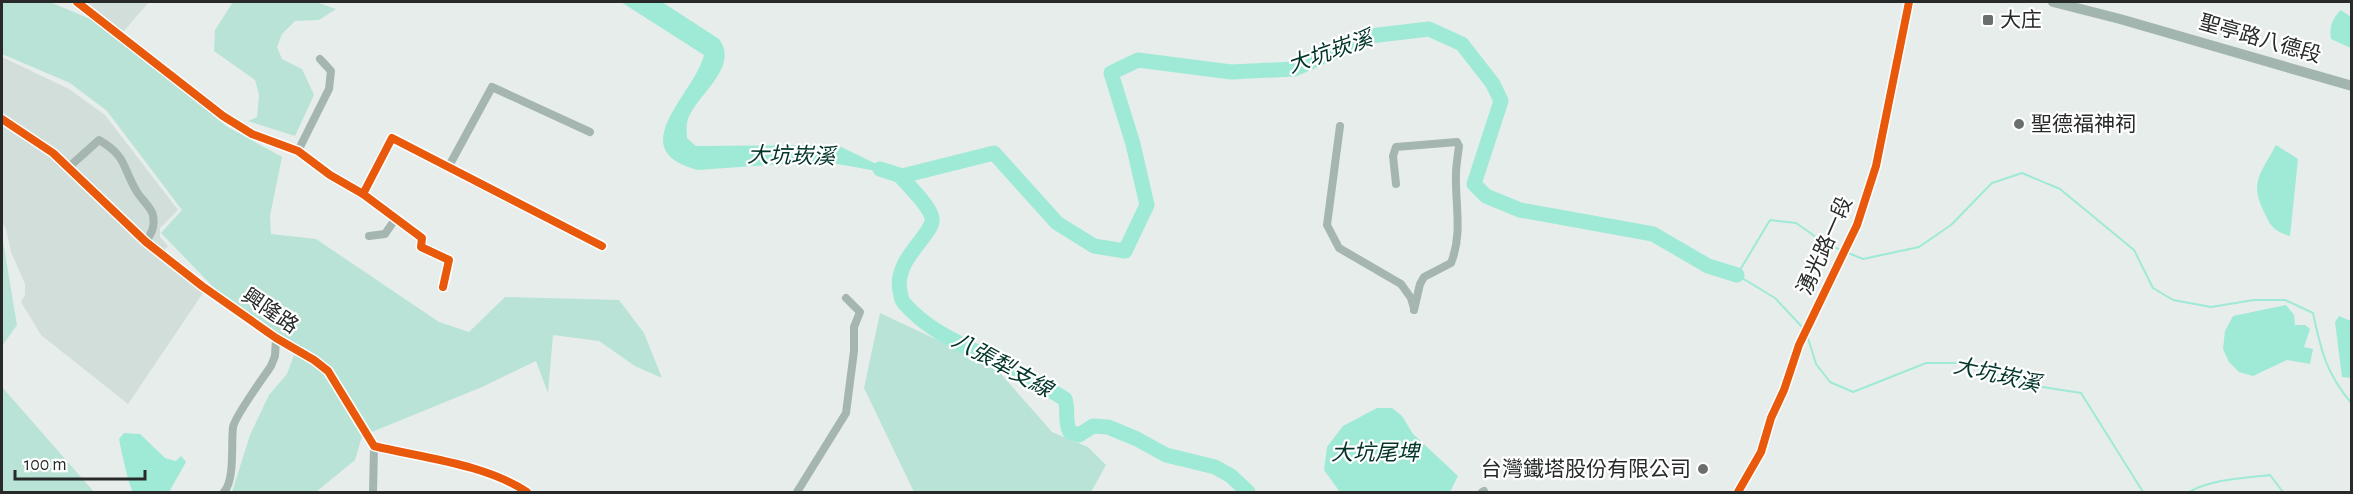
<svg xmlns="http://www.w3.org/2000/svg" width="2353" height="494" font-family="'Alegreya Sans','Noto Sans TC',sans-serif">
	<rect width="100%" height="100%" fill="#e7edea"/>
	<g fill="#d2deda">
		<polygon points="87,2 149,2 123,32"/>
		<polygon points="2,57 69,89 105,115 178,210 160,228 160,237 168,246 164,251 55,148 2,115"/>
		<polygon points="2,125 49,156 143,245 203,293 128,404 41,335 21,302 25,295 25,284 11,252 6,229 2,222"/>
	</g>
	<g fill="#b9e3d7">
		<polygon points="2,2 50,2 102,24 226,126 282,157 270,216 271,234 316,239 439,322 469,332 505,297 619,300 644,333 662,378 635,366 599,341 553,335 548,393 536,361 482,387 362,436 355,460 316,492 232,492 250,435 269,395 287,374 297,347 221,295 161,233 182,210 107,111 70,83 2,54"/>
		<polygon points="233,2 316,2 336,9 319,20 295,21 282,34 277,47 282,59 302,69 314,95 295,136 248,121 257,117 259,95 255,80 214,51 215,30"/>
		<polygon points="2,235 17,325 2,346"/>
		<polygon points="880,313 995,367 1052,432 1088,447 1106,465 1091,492 914,492 864,388"/>
		<polygon points="2,387 94,492 2,492"/>
	</g>
	<g fill="#9eead6">
		<path d="M 621,2 L 662,2 L 719,39 C 741,69 692,97 687,123 C 686,128 687,134 687,138 L 696,146 L 837,145 L 899,175 L 832,163 L 795,163 L 698,170 C 621,150 694,95 704,55 Z"/>
		<path d="M 2341,10 L 2351,17 L 2351,48 L 2331,39 C 2329,26 2332,19 2341,10 Z"/>
		<path d="M 2276,145 L 2298,159 L 2290,236 C 2277,232 2272,229 2266,216 C 2249,183 2259,176 2276,145 Z"/>
		<polygon points="2286,305 2294,315 2295,325 2305,325 2310,329 2304,347 2313,349 2310,364 2287,360 2253,376 2239,372 2229,362 2223,349 2225,331 2233,316"/>
		<polygon points="2339,316 2351,321 2351,378 2342,377 2335,322"/>
		<polygon points="1377,408 1392,408 1402,416 1413,434 1458,476 1450,492 1340,492 1324,470 1327,447 1343,426"/>
		<path d="M 124,433 L 140,434 L 165,458 L 176,461 L 181,456 L 186,462 L 169,492 L 133,492 C 129,487 121,449 119,439 Z"/>
	</g>
	<g fill="none" stroke-linecap="round" stroke-linejoin="round">
		<g stroke="#9eead6" stroke-width="2">
			<path d="M 1846,252 L 1863,259 L 1919,247 L 1951,225 L 1992,183 L 2022,173 L 2060,189 L 2134,250 L 2153,288 L 2173,300 L 2211,307 L 2254,300 L 2285,300 L 2313,313 C 2321,351 2326,373 2352,404"/>
			<polyline points="1805,330 1775,298 1737,275 1770,220 1796,223 1826,244 1841,250"/>
			<polyline points="1807,335 1816,364 1830,382 1853,392 1926,363 1960,363 2036,386 2081,393 2143,492"/>
			<path d="M 2189,492 C 2212,479 2245,478 2270,475 L 2283,492"/>
		</g>
		<g stroke="#9eead6" stroke-width="15">
			<polyline points="880,169 902,176 994,153 1057,223 1094,246 1125,251 1147,205 1133,144 1111,73 1138,60 1231,72 1294,69 1370,36 1429,29 1462,44 1493,84 1501,101 1474,184 1486,196 1520,210 1653,234 1708,266 1737,275"/>
			<path d="M 899,175 C 908,185 930,206 932,218 C 935,234 893,259 900,291 C 901,295 901,300 904,303 C 932,336 976,350 1013,369 C 1031,378 1048,389 1065,399 C 1069,411 1064,421 1070,432 L 1079,435 L 1093,426 L 1108,427 L 1137,439 L 1166,455 L 1215,467 L 1231,476 L 1248,492"/>
		</g>
		<g stroke="#a5b6b1" stroke-width="8">
			<polyline points="77,2 223,116 252,134 298,151 330,175 363,194"/>
			<path d="M 2,119 L 53,153 L 146,242 L 202,286 L 276,338 L 314,360 L 328,371 L 374,446 C 423,458 485,464 527,492"/>
			<polyline points="1340,126 1327,225 1339,248 1401,284 1411,298 1414,308"/>
			<polyline points="298,151 329,89 331,71 320,59"/>
			<polyline points="449,166 492,87 590,132"/>
			<path d="M 69,167 L 99,140 C 128,157 122,168 137,192 C 142,200 151,207 153,215 C 155,227 152,232 146,242"/>
			<path d="M 1396,184 L 1393,156 L 1396,147 L 1457,142 L 1459,146 C 1458,155 1456,165 1456,174 C 1455,205 1463,233 1451,263 L 1424,277 L 1420,284 L 1414,310"/>
			<polyline points="369,236 385,234 396,218"/>
			<polyline points="443,287 449,260 421,247 422,238 363,194 392,138 602,246"/>
			<path d="M 224,492 C 235,480 231,444 233,427 C 235,416 263,378 271,366 L 275,356 L 276,338"/>
			<polyline points="373,492 374,446"/>
			<polyline points="797,492 846,413 854,351 854,327 860,312 846,298"/>
			<polyline points="1482,492 1484,491"/>
			<polyline points="1738,492 1761,452 1771,418 1784,390 1799,345 1857,225 1876,166 1909,2"/>
		</g>
		<polyline stroke="#a3b5af" stroke-width="10" points="2053,2 2120,19 2352,86"/>
		<g stroke="#fff" stroke-width="11">
			<g id="cycleway">
				<polyline points="77,2 223,116 252,134 298,151 330,175 363,194"/>
				<path d="M 2,119 L 53,153 L 146,242 L 202,286 L 276,338 L 314,360 L 328,371 L 374,446 C 423,458 485,464 527,492"/>
				<polyline points="443,287 449,260 421,247 422,238 363,194 392,138 602,246"/>
				<polyline points="1738,492 1761,452 1771,418 1784,390 1799,345 1857,225 1876,166 1909,2"/>
			</g>
		</g>
		<use href="#cycleway" stroke="#e8590c" stroke-width="8"/>
	</g>
	<g fill="#6a6e6d" stroke="#fff" stroke-width="2">
		<rect x="1982" y="14" width="12" height="12" rx="3"/>
		<circle cx="2019" cy="124" r="6"/>
		<circle cx="1703" cy="469" r="6"/>
	</g>
	<g text-anchor="middle" dominant-baseline="central" stroke-width="4.5" stroke-linejoin="round" paint-order="stroke">
		<g font-size="21" fill="#272a29" stroke="#fff" text-anchor="start">
			<text x="2000" y="20">大庄</text>
			<text x="2031" y="124">聖德福神祠</text>
			<text x="1691" y="469" text-anchor="end">台灣鐵塔股份有限公司</text>
		</g>
		<g font-size="21" fill="#272a29" stroke="#fff">
			<text transform="translate(2260 39) rotate(16)">聖亭路八德段</text>
			<text transform="translate(1825 246) rotate(-66)">湧光路一段</text>
			<text transform="translate(270 311) rotate(34)">興隆路</text>
		</g>
		<g font-size="22" font-style="italic" fill="#01342a" stroke="#fff">
			<text transform="translate(1330 52) rotate(-19)">大坑崁溪</text>
			<text transform="translate(791 156) rotate(1)">大坑崁溪</text>
			<text transform="translate(1002 365) rotate(29)">八張犁支線</text>
			<text transform="translate(1997 375) rotate(13)">大坑崁溪</text>
			<text x="1375" y="453">大坑尾埤</text>
		</g>
	</g>
	<rect width="2353" height="494" fill="none" stroke="#272a29" stroke-width="6"/>
	<path d="M15 470v9h130v-9" fill="none" stroke="#272a29" stroke-width="3"/>
	<text x="24" y="470" font-size="18" fill="#272a29" stroke="#ffffff" stroke-width="4.5" paint-order="stroke">100 m</text>
</svg>
